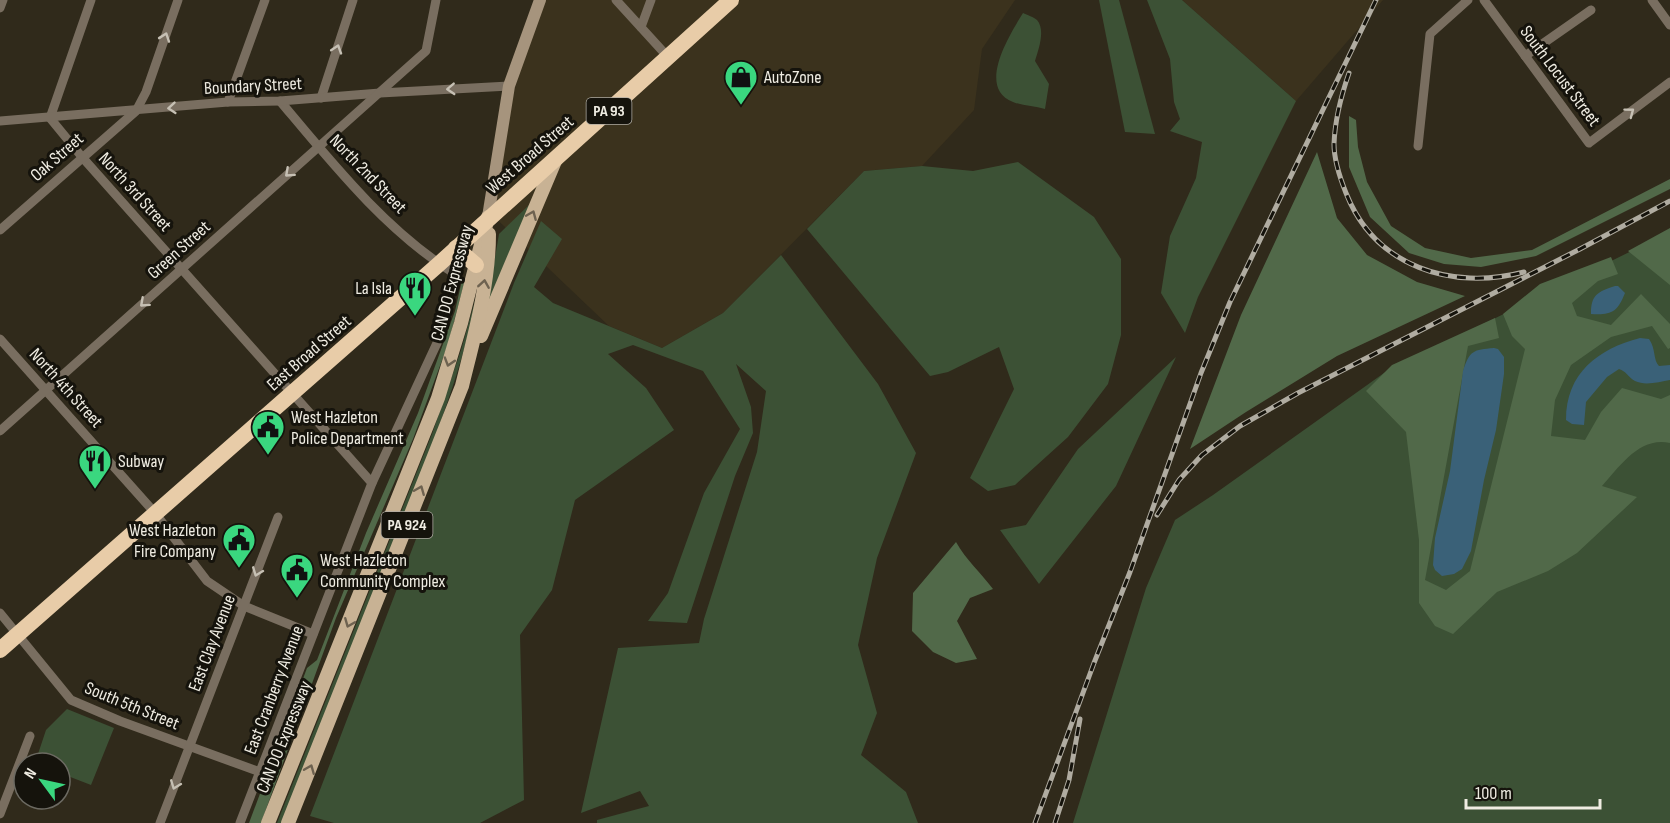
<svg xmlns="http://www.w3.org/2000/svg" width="1670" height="823" font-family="'Sofia Sans Condensed',sans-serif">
	<rect width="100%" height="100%" fill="#302a1b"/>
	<g fill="#3b321d">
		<polygon points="539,0 1015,0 982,49 974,110 922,166 864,171 723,313 662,348 609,326 483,206"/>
		<polygon points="1182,0 1383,0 1296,101"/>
	</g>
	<g fill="#3c5135">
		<polygon points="1099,0 1119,0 1155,134 1125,132"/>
		<polygon points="1147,0 1182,0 1296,101 1198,297 1185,333 1161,293 1170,236 1196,178 1202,142 1170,131 1180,119 1174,102 1170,59"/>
		<path d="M 1023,13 C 1027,15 1034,17 1037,20 C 1046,30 1038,51 1035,61 L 1049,84 L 1045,109 C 1035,106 1023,106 1013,102 C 976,88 1010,34 1023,13 Z"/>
		<polygon points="1018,162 1094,217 1121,259 1121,335 1108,384 1068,437 1015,485 988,491 970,478 1014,389 999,347 948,372 930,376 807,229 864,171 922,166 973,171"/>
		<polygon points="530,204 487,305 499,234"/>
		<polygon points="541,221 562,239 534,287 553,303 662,348 723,313 781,255 878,384 916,453 877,558 858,645 877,713 861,755 906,792 918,823 597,823 597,820 649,806 640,791 581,813 618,648 699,643 704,619 757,452 766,391 736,364 751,407 753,433 735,476 687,623 648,621 668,593 704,493 740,429 703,371 633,345 608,354 646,388 674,430 575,500 552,590 520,635 524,800 480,823 334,823 310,816 514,283"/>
		<polygon points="1670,232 1670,823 1073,823 1146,588 1175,520 1213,495 1384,373"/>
		<path d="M 478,290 C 462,376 427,458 395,540 C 357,634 320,729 282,823 L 277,823 L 432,434 L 461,350 Z"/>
		<polygon points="1176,357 1116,486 1039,584 1000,530 1026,525 1078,449"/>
		<polygon points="67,709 114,728 91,785 60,773 60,763 35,763 46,730"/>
	</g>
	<g fill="#516949">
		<polygon points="1349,116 1356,120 1358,147 1367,182 1391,226 1425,248 1471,258 1532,250 1670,179 1670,189 1536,256 1481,267 1444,264 1409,253 1370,217 1349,167"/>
		<polygon points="1317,152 1337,218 1367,255 1417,282 1465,296 1337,356 1246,412 1190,449 1241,315"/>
		<polygon points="1670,228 1670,285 1628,251"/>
		<path d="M 1611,257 L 1618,274 L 1598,281 L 1572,303 L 1577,316 L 1611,325 L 1641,294 L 1670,324 L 1670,348 L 1668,349 L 1652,326 L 1611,337 L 1571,365 L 1555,400 L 1551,436 L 1585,440 L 1601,412 L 1622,388 L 1661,399 L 1670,395 L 1670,443 C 1640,436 1620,466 1602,486 L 1637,497 L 1577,553 L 1548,571 L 1497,592 L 1453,634 L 1435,626 L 1419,603 L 1419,540 L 1406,432 L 1366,391 L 1392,365 L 1495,318 L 1499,338 L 1468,346 L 1425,580 L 1446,590 L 1470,571 L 1525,349 L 1512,336 L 1503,314 L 1540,284 Z"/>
		<polygon points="462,280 465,280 448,344 413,439 336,618 261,823 249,823 307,668 317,660 366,533 418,413 455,311"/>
		<path d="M 956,542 C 966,560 981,573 993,589 L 970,598 L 957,621 L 977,659 L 956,663 L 933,652 L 912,631 L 913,593 Z"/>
	</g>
	<g fill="#3a6178">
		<path d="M 1615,286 L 1618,286 L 1625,293 C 1617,313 1611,315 1591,314 C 1591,294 1598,292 1615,286 Z"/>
		<path d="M 1640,338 L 1649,339 C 1656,349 1653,360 1659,366 L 1670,365 L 1670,380 C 1659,382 1645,386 1635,381 C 1628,377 1626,371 1619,369 L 1607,377 L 1586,402 L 1584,425 L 1572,424 L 1566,420 C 1566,373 1598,349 1640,338 Z"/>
		<path d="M 1494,348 L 1498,349 L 1504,357 L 1504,374 L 1496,430 L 1484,480 L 1471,551 L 1462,569 L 1454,574 L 1442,576 L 1435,570 L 1433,565 L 1435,538 L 1450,471 L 1463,371 C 1470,350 1473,350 1494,348 Z"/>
	</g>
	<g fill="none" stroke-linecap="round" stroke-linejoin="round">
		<g stroke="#796e60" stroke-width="9">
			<polyline points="91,0 50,118 82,157 372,483"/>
			<polyline points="616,0 668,57"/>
			<polyline points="1484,0 1589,143 1670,82"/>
			<polyline points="1652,0 1670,25"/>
			<polyline points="0,8 3,0"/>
			<polyline points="641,27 651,0"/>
			<polyline points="1525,56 1591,10"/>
			<polyline points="321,98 353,0"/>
			<path d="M 280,101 C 332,163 386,231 455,274"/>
			<polyline points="228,102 265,0"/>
			<polyline points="0,121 228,102 280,101 380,93 509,86"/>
			<polyline points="1418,146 1430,34 1468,0"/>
			<polyline points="0,230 136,111 146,92 178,0"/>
			<polyline points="0,339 155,513 207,581 244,606 313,634"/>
			<polyline points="0,431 426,51 436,0"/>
			<polyline points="0,613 71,700 120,721 260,772"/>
			<polyline points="0,814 30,736"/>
			<polyline points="160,823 278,517"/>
			<polyline points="240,823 372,483 437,343 455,274 454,250"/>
		</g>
		<polyline stroke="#a6947d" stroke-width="12" points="488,217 509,86 540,0"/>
		<g stroke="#c8b294" stroke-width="14">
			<polyline points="481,336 555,161"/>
			<polyline points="268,823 438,398 461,323 488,217"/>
			<path d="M 288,823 L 462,386 C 474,337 489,285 489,234"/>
		</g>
		<g stroke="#e8cca8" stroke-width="16">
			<polyline points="456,248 476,265"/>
			<polyline points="0,650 439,264 731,0"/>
		</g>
		<g stroke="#b0aca1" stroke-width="5">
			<g id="rail">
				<path d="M 1349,73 C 1341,96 1335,119 1334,144 C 1334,160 1340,178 1346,193 C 1375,267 1452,291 1524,272"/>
				<polyline points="1157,515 1179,480 1202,455 1240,426 1298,393 1580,249 1670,201"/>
				<polyline points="1035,823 1094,663 1130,572 1201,373 1230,302 1376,0"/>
				<polyline points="1055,823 1069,780 1080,719"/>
			</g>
		</g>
		<use href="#rail" stroke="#15130c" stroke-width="3" stroke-dasharray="9" stroke-linecap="butt"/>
	</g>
	<defs><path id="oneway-chevron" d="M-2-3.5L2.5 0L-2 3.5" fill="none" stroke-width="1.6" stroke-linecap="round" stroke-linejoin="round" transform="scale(1.5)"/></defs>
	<g stroke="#c6c0b4">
		<use href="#oneway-chevron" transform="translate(165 37) rotate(-71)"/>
		<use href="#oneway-chevron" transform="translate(337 49) rotate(-72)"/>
		<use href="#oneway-chevron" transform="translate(451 89) rotate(177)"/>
		<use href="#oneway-chevron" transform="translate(172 108) rotate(175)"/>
		<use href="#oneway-chevron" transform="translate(1630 112) rotate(-37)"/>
		<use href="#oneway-chevron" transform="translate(289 173) rotate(138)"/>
		<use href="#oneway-chevron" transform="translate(144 303) rotate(138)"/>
		<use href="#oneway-chevron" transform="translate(257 572) rotate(111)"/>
		<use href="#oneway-chevron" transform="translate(175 785) rotate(111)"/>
	</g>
	<g stroke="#6e6250">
		<use href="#oneway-chevron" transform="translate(532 215) rotate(-67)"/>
		<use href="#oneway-chevron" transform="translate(484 284) rotate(-81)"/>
		<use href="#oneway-chevron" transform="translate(449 362) rotate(107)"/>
		<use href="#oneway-chevron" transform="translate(420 490) rotate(-68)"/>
		<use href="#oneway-chevron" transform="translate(349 623) rotate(112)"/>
		<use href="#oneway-chevron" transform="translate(310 769) rotate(-68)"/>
	</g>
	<defs>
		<g id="shop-pin" transform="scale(1.725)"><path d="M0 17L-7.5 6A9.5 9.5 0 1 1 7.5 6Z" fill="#3ad77f" stroke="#15130c"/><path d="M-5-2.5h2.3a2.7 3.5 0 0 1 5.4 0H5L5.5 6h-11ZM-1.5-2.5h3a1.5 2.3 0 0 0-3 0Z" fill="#111"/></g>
		<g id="restaurant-pin" transform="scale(1.725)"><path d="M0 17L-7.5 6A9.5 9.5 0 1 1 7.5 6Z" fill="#3ad77f" stroke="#15130c"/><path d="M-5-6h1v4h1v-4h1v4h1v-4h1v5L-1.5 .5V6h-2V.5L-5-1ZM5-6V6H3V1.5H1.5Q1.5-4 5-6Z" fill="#111"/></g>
		<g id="civic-pin" transform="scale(1.725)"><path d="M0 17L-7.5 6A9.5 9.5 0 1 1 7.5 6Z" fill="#3ad77f" stroke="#15130c"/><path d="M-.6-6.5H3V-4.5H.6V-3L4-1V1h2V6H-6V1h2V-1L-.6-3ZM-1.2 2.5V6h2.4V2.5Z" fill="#111"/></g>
	</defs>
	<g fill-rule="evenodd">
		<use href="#shop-pin" x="741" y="77"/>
		<use href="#restaurant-pin" x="415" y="288"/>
		<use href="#civic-pin" x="268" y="427"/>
		<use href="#restaurant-pin" x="95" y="461"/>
		<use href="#civic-pin" x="239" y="540"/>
		<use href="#civic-pin" x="297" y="570"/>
	</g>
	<g text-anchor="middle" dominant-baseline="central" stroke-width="6" stroke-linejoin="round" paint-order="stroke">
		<g fill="#15130c" stroke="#aeaba2" stroke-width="1.5">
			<rect x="586.5" y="98" width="45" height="26" rx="4.5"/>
			<rect x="381.5" y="512" width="51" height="26" rx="4.5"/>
		</g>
		<g font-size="16" font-weight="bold" fill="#efece2">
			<text x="609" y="111">PA 93</text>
			<text x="407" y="525">PA 924</text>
		</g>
		<g font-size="18" fill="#efece2" stroke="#15130c">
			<text transform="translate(1560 76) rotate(53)">South Locust Street</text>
			<text transform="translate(253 86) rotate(-3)">Boundary Street</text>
			<text transform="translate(530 155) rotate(-41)">West Broad Street</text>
			<text transform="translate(57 157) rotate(-41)">Oak Street</text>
			<text transform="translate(368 174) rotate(46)">North 2nd Street</text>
			<text transform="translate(135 192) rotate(48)">North 3rd Street</text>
			<text transform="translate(179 250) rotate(-42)">Green Street</text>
			<text transform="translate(452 283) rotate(-75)">CAN DO Expressway</text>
			<text transform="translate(309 353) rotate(-41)">East Broad Street</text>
			<text transform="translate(66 388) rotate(48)">North 4th Street</text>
			<text transform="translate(212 643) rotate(-69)">East Clay Avenue</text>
			<text transform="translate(274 690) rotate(-69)">East Cranberry Avenue</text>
			<text transform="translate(132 706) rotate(22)">South 5th Street</text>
			<text transform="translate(284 737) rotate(-68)">CAN DO Expressway</text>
		</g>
		<g font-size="18" fill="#efece2" stroke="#15130c" text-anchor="start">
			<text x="764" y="77">AutoZone</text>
			<text x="392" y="288" text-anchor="end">La Isla</text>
			<text x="291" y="417">West Hazleton<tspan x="291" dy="21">Police Department</tspan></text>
			<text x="118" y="461">Subway</text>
			<text x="216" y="530" text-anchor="end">West Hazleton<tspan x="216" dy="21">Fire Company</tspan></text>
			<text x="320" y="560">West Hazleton<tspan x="320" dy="21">Community Complex</tspan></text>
		</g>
	</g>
	<g transform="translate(42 781) rotate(303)"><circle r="28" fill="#15130c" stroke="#6c6a62" stroke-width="1.5"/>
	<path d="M0-4.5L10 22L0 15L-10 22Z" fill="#3ad77f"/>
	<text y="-9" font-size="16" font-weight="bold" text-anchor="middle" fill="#efece2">N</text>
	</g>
	<path d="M1466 799v9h134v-9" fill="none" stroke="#efece2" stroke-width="3"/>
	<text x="1475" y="799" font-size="18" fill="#efece2" stroke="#15130c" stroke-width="4.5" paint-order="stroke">100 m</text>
</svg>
